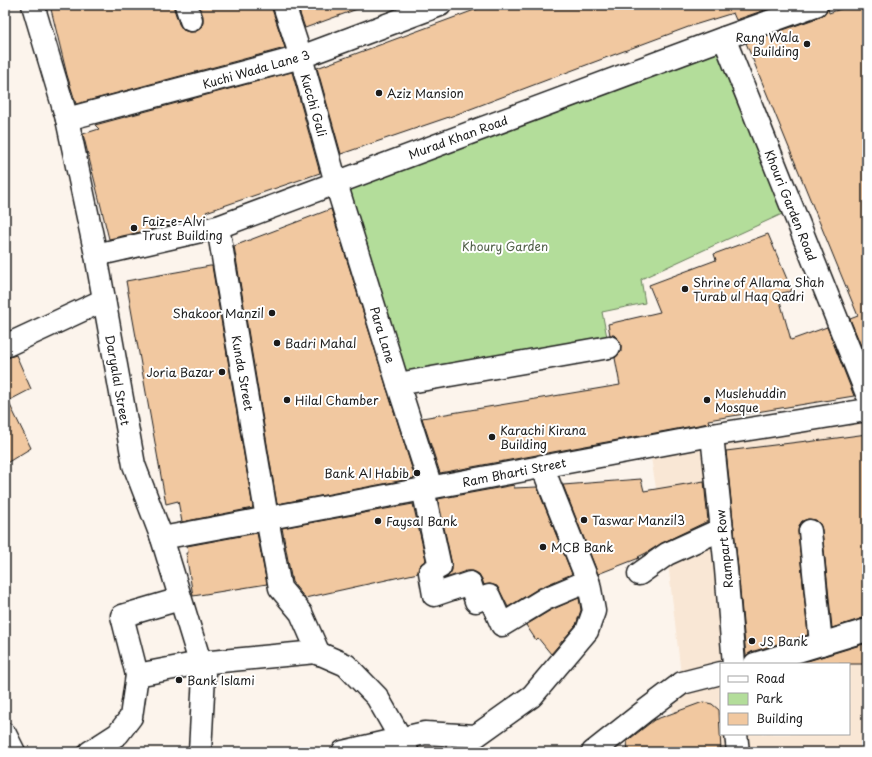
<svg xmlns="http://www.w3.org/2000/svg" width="872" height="757" font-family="'Playpen Sans',sans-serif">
	<rect width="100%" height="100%" fill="#fcf4ec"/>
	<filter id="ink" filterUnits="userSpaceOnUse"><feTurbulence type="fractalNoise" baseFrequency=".025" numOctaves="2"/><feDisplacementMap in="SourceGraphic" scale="8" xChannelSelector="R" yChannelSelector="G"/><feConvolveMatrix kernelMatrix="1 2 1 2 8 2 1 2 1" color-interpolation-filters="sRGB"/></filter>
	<g filter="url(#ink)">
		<path fill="#f9e7d5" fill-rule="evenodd" d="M 867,410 L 867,752 L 677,752 L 670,692 L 682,683 L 667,554 L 649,446 ZM 721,664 L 849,664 L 849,734 L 721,734 Z"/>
		<polygon fill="#b3dd9a" stroke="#687c5b" points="724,38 793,209 641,279 645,303 602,312 609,347 398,384 336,183"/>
		<g fill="#f1c8a0" stroke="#1c1c1c">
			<polygon points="50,5 174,5 174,9 179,24 183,30 189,32 195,32 200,29 203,23 203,16 199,5 272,5 272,9 285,48 76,104 67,75"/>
			<polygon points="297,5 360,5 360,8 305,28"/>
			<polygon points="488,5 779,5 736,20 733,13 691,26 581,67 452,116 341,154 317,68"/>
			<polygon points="852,5 867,5 867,360 850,319 858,316 746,43 820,17 825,13 828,8 829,13"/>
			<polygon points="292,72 320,173 206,212 207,217 109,239 83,134 99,129 95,125"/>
			<polygon points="331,209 415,478 277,504 234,246"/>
			<polygon points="768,234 792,291 778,294 791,340 827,327 854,396 708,420 709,423 440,473 422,418 620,385 615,358 621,352 621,344 618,339 614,335 610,335 608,324 660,312 649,285 716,260 714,254"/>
			<polygon points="210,266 212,266 253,508 182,522 178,501 166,504 126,281"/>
			<polygon points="16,355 31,389 8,401 31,448 5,464 5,358 10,357"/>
			<polygon points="867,434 867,618 863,618 832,628 822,530 820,524 816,520 808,519 802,521 799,526 798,532 808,635 751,652 746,656 738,568 726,451 807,441 807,442"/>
			<polygon points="641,479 644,491 704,481 708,521 662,543 646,553 638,557 639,558 598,574 563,485"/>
			<polygon points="514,485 514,488 537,487 572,574 539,588 508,607 500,591 497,586 490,584 484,585 482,579 479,574 473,571 466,571 446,578 450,574 452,570 452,565 438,499"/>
			<polygon points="413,504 426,560 419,566 418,573 305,598 292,582 282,528"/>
			<polygon points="257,533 267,584 193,596 186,553 188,553 187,546"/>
			<polygon points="579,598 581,610 576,625 551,654 538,638 536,640 526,625 551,610"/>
			<polygon points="867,643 867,664 798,664"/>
			<polygon points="703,702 712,704 719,710 721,752 628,752 627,741 654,720"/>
		</g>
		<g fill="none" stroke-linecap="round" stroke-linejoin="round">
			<g stroke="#1c1c1c" stroke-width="25">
				<g id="minor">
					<polyline points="33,5 67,119 96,255 134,465 162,538 204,675 200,752"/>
					<polyline points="186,5 191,20"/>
					<polyline points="284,5 301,57 336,183 398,384 431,487"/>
					<polyline points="724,38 867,394"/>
					<polyline points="67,119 301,57 440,5"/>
					<polyline points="218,227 267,518 280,588 301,613 319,654"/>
					<polyline points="96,255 218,227 724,38 816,5"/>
					<polyline points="5,346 104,300"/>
					<polyline points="398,384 609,347"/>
					<polyline points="712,435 726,569 734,664"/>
					<polyline points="423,489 440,567 430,572 434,595 470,583 476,601 489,596 502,625 545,599 588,581"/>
					<polyline points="810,531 821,644"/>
					<polyline points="162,538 712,435 867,410"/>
					<polyline points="639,574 667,554 722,529"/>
					<polyline points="755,664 867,630"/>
					<polyline points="137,675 200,663 316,652 346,665 377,697 401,739 407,751"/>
					<polyline points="5,734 14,752"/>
					<polyline points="736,734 738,752"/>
					<polyline points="90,752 118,734 131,717 137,675 122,616 180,599"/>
					<polyline points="343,752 425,733 476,736 532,696 587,631 594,611 589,584 542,466"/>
					<polyline points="593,752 646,710 682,683 721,673"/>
				</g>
			</g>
			<use href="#minor" stroke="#fff" stroke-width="22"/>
		</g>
	</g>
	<g fill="#1c1c1c" stroke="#fff" stroke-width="1.5">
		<circle cx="807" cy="44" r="4"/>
		<circle cx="379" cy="93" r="4"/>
		<circle cx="134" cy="228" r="4"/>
		<circle cx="685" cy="289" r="4"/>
		<circle cx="272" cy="313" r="4"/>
		<circle cx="277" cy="343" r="4"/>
		<circle cx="222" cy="372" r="4"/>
		<circle cx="287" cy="400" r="4"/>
		<circle cx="707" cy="400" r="4"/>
		<circle cx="492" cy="437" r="4"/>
		<circle cx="417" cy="473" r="4"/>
		<circle cx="584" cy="520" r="4"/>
		<circle cx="378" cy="521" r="4"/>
		<circle cx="543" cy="547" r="4"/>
		<circle cx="752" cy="641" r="4"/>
		<circle cx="179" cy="680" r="4"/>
	</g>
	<g text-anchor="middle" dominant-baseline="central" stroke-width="4" stroke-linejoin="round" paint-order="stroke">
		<g font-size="12" fill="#1c1c1c" stroke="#fff" text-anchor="start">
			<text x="799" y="37" text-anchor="end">Rang Wala<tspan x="799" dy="14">Building</tspan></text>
			<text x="387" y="93">Aziz Mansion</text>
			<text x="142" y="221">Faiz-e-Alvi<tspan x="142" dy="14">Trust Building</tspan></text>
			<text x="693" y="282">Shrine of Allama Shah<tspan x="693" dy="14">Turab ul Haq Qadri</tspan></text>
			<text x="264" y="313" text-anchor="end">Shakoor Manzil</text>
			<text x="285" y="343">Badri Mahal</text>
			<text x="214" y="372" text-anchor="end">Joria Bazar</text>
			<text x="715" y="393">Muslehuddin<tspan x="715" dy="14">Mosque</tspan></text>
			<text x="295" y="400">Hilal Chamber</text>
			<text x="500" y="430">Karachi Kirana<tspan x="500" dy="14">Building</tspan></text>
			<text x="409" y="473" text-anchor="end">Bank Al Habib</text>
			<text x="592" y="520">Taswar Manzil3</text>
			<text x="386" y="521">Faysal Bank</text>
			<text x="551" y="547">MCB Bank</text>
			<text x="760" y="641">JS Bank</text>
			<text x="187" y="680">Bank Islami</text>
		</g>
		<g font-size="12" fill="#1c1c1c" stroke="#fff">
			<text transform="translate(256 69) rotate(-16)">Kuchi Wada Lane 3</text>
			<text transform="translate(314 105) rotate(74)">Kucchi Gali</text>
			<text transform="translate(458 137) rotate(-20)">Murad Khan Road</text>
			<text transform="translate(791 205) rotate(68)">Khouri Garden Road</text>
			<text transform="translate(383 335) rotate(73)">Para Lane</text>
			<text transform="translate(243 373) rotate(80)">Kunda Street</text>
			<text transform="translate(118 380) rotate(80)">Daryalal Street</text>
			<text transform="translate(514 472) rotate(-11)">Ram Bharti Street</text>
			<text transform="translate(724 549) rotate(-96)">Rampart Row</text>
		</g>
		<g font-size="12" fill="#516048" stroke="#fff">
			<text x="505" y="246">Khoury Garden</text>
		</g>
	</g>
	<rect width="872" height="757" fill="none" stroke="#fff" stroke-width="20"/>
	<rect x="10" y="10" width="852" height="737" fill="none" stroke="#1c1c1c" stroke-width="1.5" filter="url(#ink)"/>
	<rect x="720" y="663" width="130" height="72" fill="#ffffff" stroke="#a4a4a4"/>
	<rect x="728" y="676" width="20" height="6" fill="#ffffff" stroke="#a4a4a4"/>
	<text x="756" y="683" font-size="12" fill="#1c1c1c">Road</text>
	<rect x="728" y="693" width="20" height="12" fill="#b3dd9a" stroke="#a4a4a4"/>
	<text x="756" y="703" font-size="12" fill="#1c1c1c">Park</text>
	<rect x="728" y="713" width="20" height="12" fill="#f1c8a0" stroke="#a4a4a4"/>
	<text x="756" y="723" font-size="12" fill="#1c1c1c">Building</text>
</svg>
